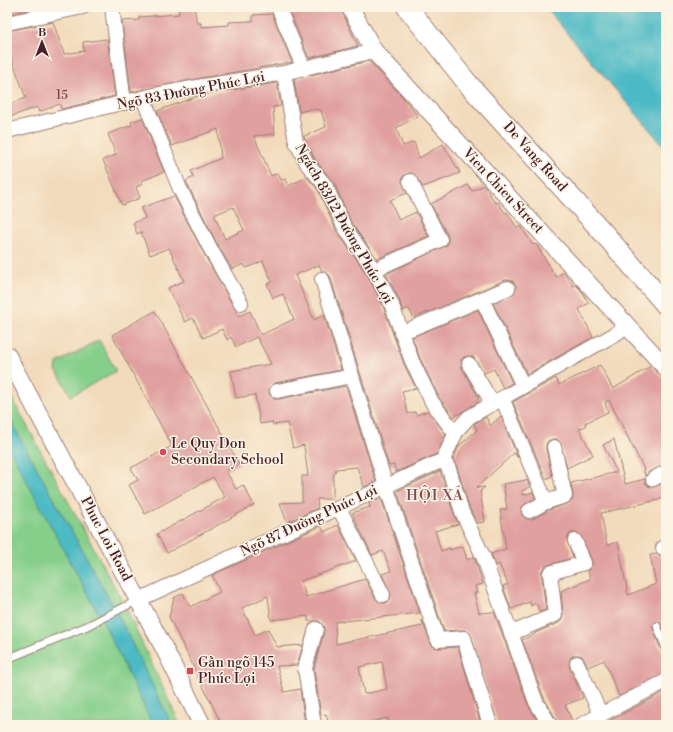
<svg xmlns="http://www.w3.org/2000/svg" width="673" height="732" font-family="'Libre Bodoni',serif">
	<rect width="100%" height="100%" fill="#fcf5e5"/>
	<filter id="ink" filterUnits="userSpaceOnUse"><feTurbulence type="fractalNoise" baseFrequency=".025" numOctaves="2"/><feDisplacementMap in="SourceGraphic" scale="8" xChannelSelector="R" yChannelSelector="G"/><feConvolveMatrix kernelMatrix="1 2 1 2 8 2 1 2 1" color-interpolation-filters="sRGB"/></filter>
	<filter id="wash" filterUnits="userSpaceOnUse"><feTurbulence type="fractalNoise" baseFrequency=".012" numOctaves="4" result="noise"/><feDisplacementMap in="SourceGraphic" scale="16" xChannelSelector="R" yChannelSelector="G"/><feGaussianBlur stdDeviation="0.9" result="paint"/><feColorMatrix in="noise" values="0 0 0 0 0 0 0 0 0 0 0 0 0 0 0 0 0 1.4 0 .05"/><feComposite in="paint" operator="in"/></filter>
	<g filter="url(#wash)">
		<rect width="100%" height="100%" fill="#f2dbbc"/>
		<g fill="#86cf8b" stroke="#68775b">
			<polygon points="99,340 116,371 71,396 56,370 57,363"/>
			<polygon points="7,389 125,606 180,725 7,725"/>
		</g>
		<g fill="#4cbac4" stroke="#4b6c78">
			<polygon points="545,7 666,7 666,149"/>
			<polygon points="7,414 118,615 172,725 153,725 104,624 7,445"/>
		</g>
		<g id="blocks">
			<g fill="#e0a09f" fill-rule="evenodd">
				<polygon points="7,7 42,7 7,14"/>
				<polygon points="178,7 194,7 197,23 201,23 201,27 229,25 229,22 253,21 253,15 272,14 292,62 201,78 131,92 122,21 139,20 139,17 179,14"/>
				<polygon points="289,7 340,7 358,46 309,58 288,8"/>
				<polygon points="53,22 64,54 84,51 83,42 107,39 115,96 61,109 60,104 39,112 37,107 7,118 7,105 26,98 10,54 7,55 7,31"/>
				<polygon points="369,61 401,95 418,116 396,128 403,146 414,142 419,158 443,144 460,173 423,187 414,174 410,173 403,176 402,181 407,193 390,200 399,220 416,212 428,236 377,259 351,222 333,181 315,160 311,151 310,151 307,145 304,136 326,127 321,110 312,109 299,112 294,79"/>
				<path d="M 277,83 L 281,106 L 273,107 L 275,134 L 254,136 L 271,176 L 278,173 L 281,180 L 285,179 L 288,186 L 307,177 L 318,190 L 336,230 L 367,274 L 383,306 L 404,364 L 416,388 L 402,391 L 408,414 L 415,412 L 416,415 L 428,411 L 446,434 L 437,454 L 396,472 L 394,465 L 389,466 L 330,276 L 327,273 L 322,271 L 319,265 L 295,275 L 314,320 L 324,315 L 341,370 L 275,383 L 269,388 L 269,393 L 274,399 L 279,399 L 346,386 L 376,482 L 364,487 L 357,467 L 336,469 L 333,477 L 333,499 L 317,499 L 318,508 L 287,522 L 280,503 L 302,502 L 302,476 L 308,476 L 304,445 L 293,448 L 287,423 L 273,425 L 272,422 L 260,424 L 255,395 L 236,398 L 231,371 L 271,364 L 257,337 L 236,347 L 231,337 L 227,340 L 222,329 L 203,338 L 193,318 L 185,322 L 168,288 L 184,281 L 169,248 L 150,255 L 141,232 L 137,234 L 133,223 L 145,218 L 141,208 L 174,196 L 203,252 L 239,316 L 250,311 L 261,335 L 294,319 L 283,294 L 273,298 L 267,284 L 272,282 L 263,261 L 246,268 L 244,264 L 232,269 L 217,244 L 186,181 L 194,177 L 191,171 L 221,158 L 218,129 L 172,146 L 157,111 L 201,95 ZM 233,207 L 244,230 L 225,239 L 214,215 Z"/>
				<polygon points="142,118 164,172 141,181 143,184 136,187 140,198 122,205 103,160 116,155 108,134 132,125 131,122"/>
				<polygon points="468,185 472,191 484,185 495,203 498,202 505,213 507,212 517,228 521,226 533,245 536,244 556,277 564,272 573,286 576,285 581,290 589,303 579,309 593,337 527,374 493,303 514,293 516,289 516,285 513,281 509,280 505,280 414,318 408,308 403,311 399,299 386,274 447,245 448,241 448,236 431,204"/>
				<polygon points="478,310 512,383 503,388 494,369 484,373 473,357 468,356 464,357 461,360 462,368 479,398 478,398 479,401 454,417 439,398 420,358 412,337"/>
				<polygon points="155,311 239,464 226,471 236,489 243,485 254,505 167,553 157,534 225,497 213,477 145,514 129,485 138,480 131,468 172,446 112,335"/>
				<polygon points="600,365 613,389 651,366 663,378 666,382 666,464 649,472 645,476 643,467 609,400 605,402 608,412 585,423 586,426 579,429 593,455 567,468 560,442 557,439 553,439 548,441 546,445 546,449 552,476 546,479 513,402 556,378 559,385"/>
				<polygon points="501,416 518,458 514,453 476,488 485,487 480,491 485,522 477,523 470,509 457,467 453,459 459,446 477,430 474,424 486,417 490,426"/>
				<polygon points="614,439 625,484 645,479 645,483 648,486 653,487 666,482 666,496 658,500 601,513 607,545 618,542 628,595 656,584 650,555 657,554 659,556 666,556 666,635 660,622 655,622 652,626 661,650 666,653 666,673 619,696 604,660 588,667 582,656 578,655 573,655 570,658 569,666 583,698 565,705 573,723 573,725 558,725 557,721 544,698 522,640 535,634 535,633 558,623 562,620 563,614 561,591 590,579 588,570 592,565 592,560 580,535 577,533 571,533 568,536 567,540 573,558 547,565 544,567 541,572 546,610 540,612 536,603 531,606 530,602 511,609 503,586 508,584 499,564 496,566 491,554 506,549 500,510 507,509 503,484 527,480 530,487 522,491 523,495 533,492 535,498 525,504 522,507 521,511 522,515 525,518 529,519 533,519 549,510 571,502 573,499 573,495 571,483 617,472 603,445"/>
				<polygon points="440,471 454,514 458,524 435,531 441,551 450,548 450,550 463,546 467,560 474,557 483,584 475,586 477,593 474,593 479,613 494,612 528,705 540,725 498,725 470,633 464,630 444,631 397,491"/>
				<path d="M 381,498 L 420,613 L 335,622 L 336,644 L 423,626 L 422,620 L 432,646 L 438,648 L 458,647 L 481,725 L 389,725 L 388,718 L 357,725 L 329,725 L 326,714 L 321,715 L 314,669 L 324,631 L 324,627 L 319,621 L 308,621 L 308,616 L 271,620 L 268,596 L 242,608 L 255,635 L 268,629 L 277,647 L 303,645 L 297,665 L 277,666 L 284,692 L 300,689 L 305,725 L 222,725 L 169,617 L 174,598 L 183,593 L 190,607 L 220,592 L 212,575 L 321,526 L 324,532 L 338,525 L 356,561 L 301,581 L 306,597 L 365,579 L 376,599 L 382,603 L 386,603 L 390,600 L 391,595 L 382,574 L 391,571 L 383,551 L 372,555 L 352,513 L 370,507 L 369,503 ZM 382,662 L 387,689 L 364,694 L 359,667 Z"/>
				<polygon points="666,691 666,725 599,725 605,723"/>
			</g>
		</g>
	</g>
	<g filter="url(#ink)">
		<use href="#blocks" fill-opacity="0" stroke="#9e7d74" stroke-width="1"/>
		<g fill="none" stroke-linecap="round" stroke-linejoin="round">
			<g stroke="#9e7d74" stroke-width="9">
				<g id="service">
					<polyline points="657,626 666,648"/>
					<polyline points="7,659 87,626 138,600"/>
				</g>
			</g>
			<g stroke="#9e7d74" stroke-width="16">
				<g id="minor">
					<polyline points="112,7 124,103"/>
					<polyline points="278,7 304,69"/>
					<polyline points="7,23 83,7"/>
					<polyline points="284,73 296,142 308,165 325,185 344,226 374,270 391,303 412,361 432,402 451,428 457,430"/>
					<polyline points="143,98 180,189 210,248 241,303"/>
					<polyline points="7,131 150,96 203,86 284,73 374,51"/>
					<polyline points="374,270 440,240 410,181"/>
					<polyline points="322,279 386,486 438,640 464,638 490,725"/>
					<polyline points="482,299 523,386"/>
					<polyline points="401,333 508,288"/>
					<polyline points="469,364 493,404"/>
					<polyline points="277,391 352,376"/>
					<polyline points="502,398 546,502"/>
					<polyline points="443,460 449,469 462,512 483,556 536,702 550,725"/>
					<polyline points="653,479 666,472"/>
					<polyline points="339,508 383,595"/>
					<polyline points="529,511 546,502 565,496 554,447"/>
					<polyline points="663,548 666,548"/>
					<polyline points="138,600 443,460 457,430 469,417 617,333 627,325"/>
					<polyline points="512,633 555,615 550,573 584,563 575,541"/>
					<polyline points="577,663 601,715"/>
					<polyline points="314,725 305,668 316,629"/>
					<polyline points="581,725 666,681"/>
				</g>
			</g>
			<g stroke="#9e7d74" stroke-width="19">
				<g id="tertiary">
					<polyline points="350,7 374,51 666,368"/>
					<polyline points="7,355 164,648 202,725"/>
				</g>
			</g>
			<g stroke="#9e7d74" stroke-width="22">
				<polyline id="secondary" points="407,7 469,85 600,229 666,305"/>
			</g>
			<use href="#service" stroke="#fff" stroke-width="7"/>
			<use href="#minor" stroke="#fff" stroke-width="14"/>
			<use href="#tertiary" stroke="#fff" stroke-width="17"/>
			<use href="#secondary" stroke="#fff" stroke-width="20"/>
		</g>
	</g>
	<g fill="#d1495b" stroke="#fcf5e5" stroke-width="1.5">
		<circle cx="163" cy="452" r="4"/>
		<rect x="186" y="667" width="8" height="8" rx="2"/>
	</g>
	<g text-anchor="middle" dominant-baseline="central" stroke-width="3" stroke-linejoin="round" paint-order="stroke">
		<g font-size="12" fill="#703f48">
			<text x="62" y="95">15</text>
		</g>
		<g font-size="14" fill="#4a1f2b" stroke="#fcf5e5">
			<text transform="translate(191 91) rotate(-11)">Ngõ 83 Đường Phúc Lợi</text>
			<text transform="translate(535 157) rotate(48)">De Vang Road</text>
			<text transform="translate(503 191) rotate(47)">Vien Chieu Street</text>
			<text transform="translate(344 224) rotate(60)">Ngách 83/12 Đường Phúc Lợi</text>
			<text transform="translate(309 521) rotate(-25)">Ngõ 87 Đường Phúc Lợi</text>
			<text transform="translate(106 539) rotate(62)">Phuc Loi Road</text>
		</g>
		<g font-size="14" fill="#4a1f2b" stroke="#fcf5e5" text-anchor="start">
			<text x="171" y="444">Le Quy Don<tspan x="171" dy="16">Secondary School</tspan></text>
			<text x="198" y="663">Gần ngõ 145<tspan x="198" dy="16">Phúc Lợi</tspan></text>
		</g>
		<g font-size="15" letter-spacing="1" fill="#7e4c54" stroke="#fcf5e5">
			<text x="435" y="495">HỘI XÁ</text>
		</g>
	</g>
	<rect width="673" height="732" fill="none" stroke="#fcf5e5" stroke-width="24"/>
	<g transform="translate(42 42)" stroke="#fcf5e5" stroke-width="3" paint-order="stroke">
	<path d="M0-3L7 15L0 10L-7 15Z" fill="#4a1f2b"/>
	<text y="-6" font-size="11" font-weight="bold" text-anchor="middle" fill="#4a1f2b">B</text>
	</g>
</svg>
